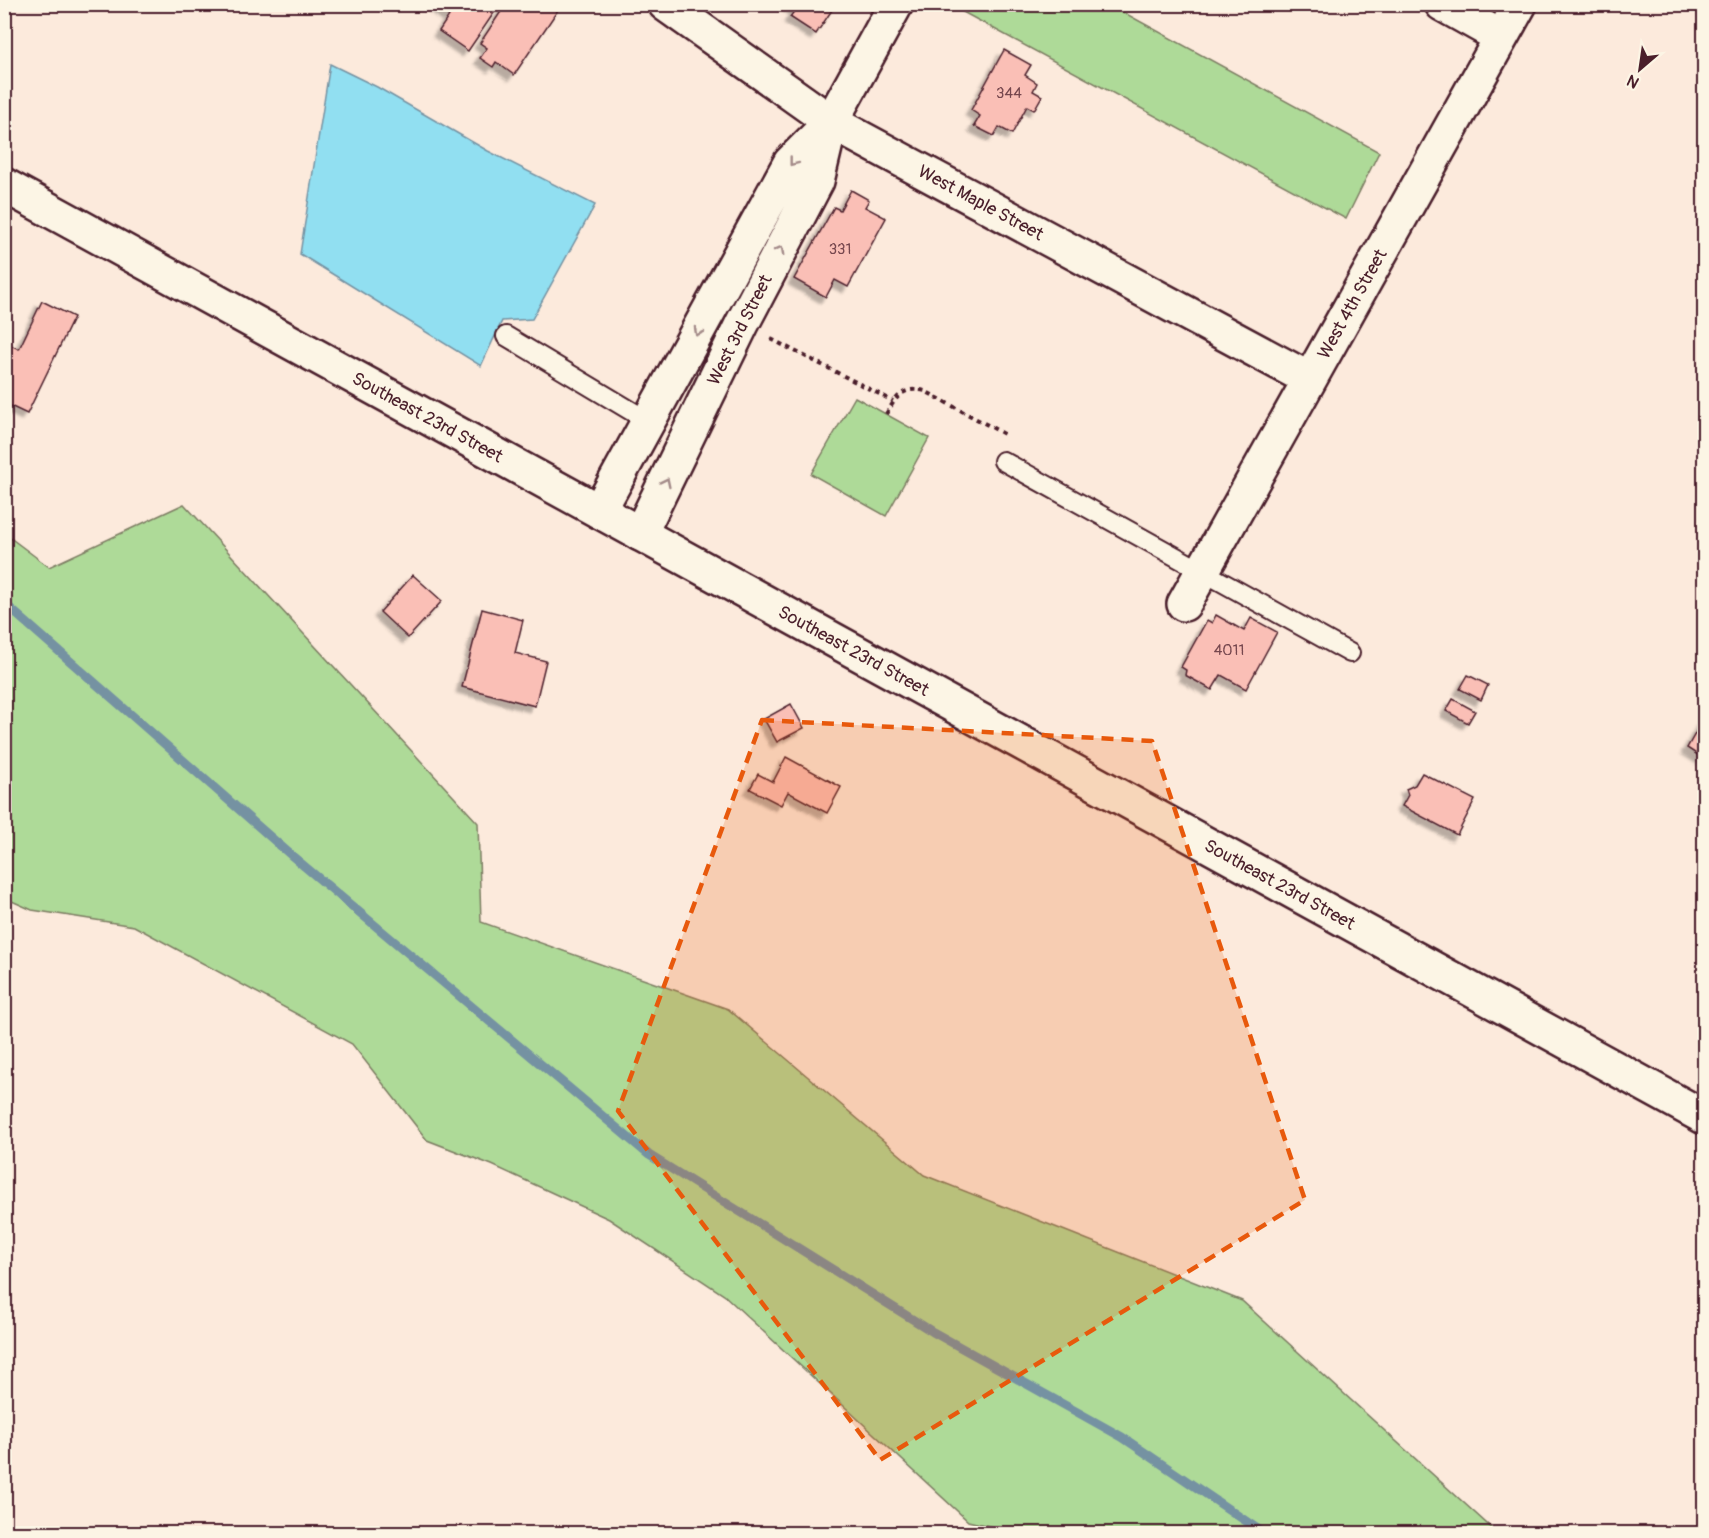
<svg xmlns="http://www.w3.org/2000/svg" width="1709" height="1538" font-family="Pangolin,sans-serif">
	<defs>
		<filter id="shadow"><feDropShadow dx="-5.5" dy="5.5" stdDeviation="1.5" flood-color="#0004"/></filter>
	</defs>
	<rect width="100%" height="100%" fill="#fceadc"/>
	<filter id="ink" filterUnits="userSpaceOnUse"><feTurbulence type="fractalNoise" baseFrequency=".0167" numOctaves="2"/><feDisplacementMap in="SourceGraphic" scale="12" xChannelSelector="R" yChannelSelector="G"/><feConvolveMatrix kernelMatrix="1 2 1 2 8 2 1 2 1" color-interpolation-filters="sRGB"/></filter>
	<g filter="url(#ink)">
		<g fill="#aeda98" stroke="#7c7c62" stroke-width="1.5">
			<polygon points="950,5 1110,5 1379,152 1346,219"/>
			<polygon points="855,397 929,438 886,516 811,474"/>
			<polygon points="184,504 478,823 481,922 728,1009 924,1175 1242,1301 1497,1533 1023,1534 968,1521 724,1295 609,1219 492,1165 427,1140 352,1044 134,926 32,910 5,898 5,534 49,567"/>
		</g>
		<polygon fill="#91dff1" stroke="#7592a2" stroke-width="1.5" points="330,64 377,87 488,151 595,205 532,319 502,321 481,366 300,254"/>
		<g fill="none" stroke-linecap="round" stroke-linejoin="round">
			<polyline stroke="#7592a2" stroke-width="9" points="4,603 291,855 649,1155 933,1332 1122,1437 1265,1534"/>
		</g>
		<g fill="#fabfb6" stroke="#4a1f2b" stroke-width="1.5" filter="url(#shadow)">
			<polygon points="433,4 500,4 468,51 439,31 449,16"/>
			<polygon points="506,4 562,4 514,75 496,62 493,67 480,58 487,48 480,43"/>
			<polygon points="787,4 836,4 816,34 790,17 795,10"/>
			<polygon points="1004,50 1031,65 1025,75 1037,83 1033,91 1042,96 1034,110 1027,106 1012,134 999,127 994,136 974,126 980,116 971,110"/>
			<polygon points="851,190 869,200 865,207 886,218 848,287 835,280 826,297 794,279 834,207 840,210"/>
			<polygon points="42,301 74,317 27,414 4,403 4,342 19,349"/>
			<polygon points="413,575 442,601 408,638 380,612"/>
			<polygon points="482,609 523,620 515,653 546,661 535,706 462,687"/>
			<polygon points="1216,615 1244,631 1251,618 1277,632 1246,689 1221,675 1212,690 1185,675 1186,670 1181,667 1207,620 1212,623"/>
			<polygon points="1468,675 1488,685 1481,700 1460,689"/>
			<polygon points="1453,699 1475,711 1468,723 1446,711"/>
			<polygon points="791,704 804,728 777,742 764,719"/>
			<polygon points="1704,718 1704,759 1687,748"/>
			<polygon points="786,757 841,787 827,813 788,792 781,805 750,789 758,774 773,782"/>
			<polygon points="1422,773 1475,800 1457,835 1402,806 1408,795 1406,789 1415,785"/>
		</g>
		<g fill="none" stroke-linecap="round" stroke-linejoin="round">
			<g stroke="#4a1f2b" stroke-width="22">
				<g id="lane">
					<polyline points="506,336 648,421"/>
					<polyline points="1003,461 1350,653"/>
				</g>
			</g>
			<g stroke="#4a1f2b" stroke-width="38">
				<g id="street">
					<path id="s1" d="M 665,4 L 831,122 L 1309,379"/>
					<polyline points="1442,4 1501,37"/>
					<polyline points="831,122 896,4"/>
					<polyline points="599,511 790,163 831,122 817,181 742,324 640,534"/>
					<path id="s2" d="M 1184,604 L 1520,4"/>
				</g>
			</g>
			<g stroke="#4a1f2b" stroke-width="38">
				<g id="secondary">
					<path id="s3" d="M 4,185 L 1704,1117"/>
				</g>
			</g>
			<g stroke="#4a1f2b" stroke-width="4" stroke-dasharray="4.5 4.5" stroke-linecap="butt">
				<polyline points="771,339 893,401"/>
				<path d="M 886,414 C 897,396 903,386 925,391 L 1006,435"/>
			</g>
			<use href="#lane" stroke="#fcf5e5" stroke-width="18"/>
			<use href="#street" stroke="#fcf5e5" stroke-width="33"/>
			<use href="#secondary" stroke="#fcf5e5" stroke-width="33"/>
		</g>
		<defs><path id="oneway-chevron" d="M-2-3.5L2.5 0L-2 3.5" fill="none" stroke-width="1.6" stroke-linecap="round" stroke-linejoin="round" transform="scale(1.5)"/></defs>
		<g stroke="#a38a88">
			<use href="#oneway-chevron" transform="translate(793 162) rotate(128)"/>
			<use href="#oneway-chevron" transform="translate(780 250) rotate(-62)"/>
			<use href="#oneway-chevron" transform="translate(698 332) rotate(119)"/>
			<use href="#oneway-chevron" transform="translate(666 482) rotate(-64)"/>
		</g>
	</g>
	<path fill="#e8590c" fill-opacity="0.2" stroke="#e8590c" stroke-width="4.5" stroke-dasharray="12 8" stroke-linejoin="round" d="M 762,720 L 1152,741 L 1305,1200 L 880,1460 L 618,1111 Z"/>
	<g text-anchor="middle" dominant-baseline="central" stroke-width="6" stroke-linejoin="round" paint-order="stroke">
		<g font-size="15" fill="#76474e">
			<text x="1009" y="93">344</text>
			<text x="840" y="249">331</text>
			<text x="1229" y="650">4011</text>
		</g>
		<g font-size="18" fill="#4a1f2b" stroke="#fcf5e5">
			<text stroke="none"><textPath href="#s1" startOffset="374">West Maple Street</textPath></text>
			<text stroke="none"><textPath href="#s2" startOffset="344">West 4th Street</textPath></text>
			<text transform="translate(740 330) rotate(-63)">West 3rd Street</text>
			<text stroke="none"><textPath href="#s3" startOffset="483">Southeast 23rd Street</textPath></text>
			<text stroke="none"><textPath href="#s3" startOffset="969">Southeast 23rd Street</textPath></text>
			<text stroke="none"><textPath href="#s3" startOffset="1455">Southeast 23rd Street</textPath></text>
		</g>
	</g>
	<rect width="1709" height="1538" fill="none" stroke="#fcf5e5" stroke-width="24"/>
	<rect x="12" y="12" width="1685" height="1514" fill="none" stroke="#4a1f2b" stroke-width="2" filter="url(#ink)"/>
	<g transform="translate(1640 69) rotate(209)" stroke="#fcf5e5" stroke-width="4.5" paint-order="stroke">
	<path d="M0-4.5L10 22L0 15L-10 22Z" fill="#4a1f2b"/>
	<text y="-9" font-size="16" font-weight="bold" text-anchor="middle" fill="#4a1f2b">N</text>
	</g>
</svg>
